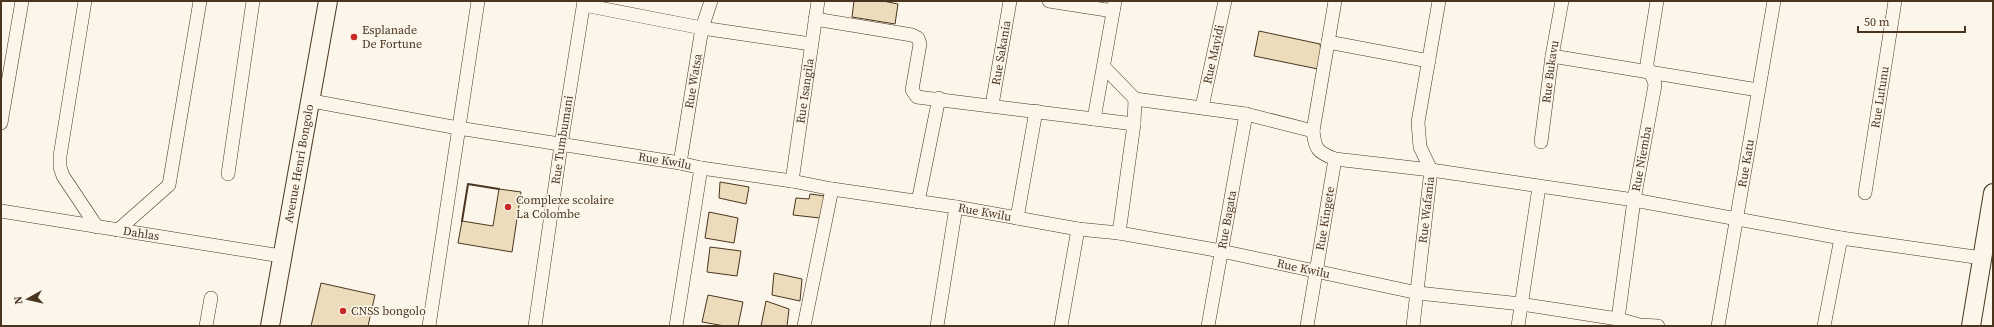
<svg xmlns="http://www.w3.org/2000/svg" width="1994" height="327" font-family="'Source Serif 4',serif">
	<rect width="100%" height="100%" fill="#fbf6e9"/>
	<g fill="#ecdcbc" stroke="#4a3520">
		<polygon points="854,1 883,1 898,4 895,24 852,17"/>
		<polygon points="1259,31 1320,44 1323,70 1254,56"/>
		<polygon points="720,182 749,187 746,204 719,198"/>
		<polygon points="499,189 521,192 512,252 458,243 462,221 493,226"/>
		<polygon points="810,194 825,196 820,218 793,215 796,198 809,199"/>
		<polygon points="709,212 738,218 734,243 705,238"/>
		<polygon points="710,247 741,251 737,276 707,272"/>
		<polygon points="774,273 802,279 800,301 772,295"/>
		<polygon points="321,283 375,295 368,326 311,326"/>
		<polygon points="708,295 743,302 738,326 725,326 702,322"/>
		<polygon points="766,301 789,309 787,326 761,326"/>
	</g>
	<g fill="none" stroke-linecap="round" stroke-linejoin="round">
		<g stroke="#4a3520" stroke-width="14">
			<g id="street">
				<polyline points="85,1 60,156 60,167 63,176 97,227"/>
				<polyline points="1049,1 1113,11"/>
				<polyline points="584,5 702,28 811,44"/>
				<polyline points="815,19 912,35 918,38 920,44 912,90 917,97 1134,124"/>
				<polyline points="1328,42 1429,61"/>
				<polyline points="1552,56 1758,90"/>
				<path d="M 1104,67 L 1135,99 L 1246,114 L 1313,131 C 1315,149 1317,152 1335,159 L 1431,170 L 1634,200 L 1841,238 L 1982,258"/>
				<path id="s1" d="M 312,101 L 458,128 L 680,163 L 701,168 L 792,181 L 832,189 L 956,207 L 1078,229 L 1119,233 L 1221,251 L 1418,293 L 1521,304 L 1618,319 L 1640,325 L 1658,326"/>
				<path id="s2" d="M 992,105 L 1010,1"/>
				<path id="s3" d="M 1202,107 L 1225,1"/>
				<polyline points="1094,119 1115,1"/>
				<polyline points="1,123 22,1"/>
				<polyline points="1313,131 1335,1"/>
				<path id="s4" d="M 1541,142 L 1552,56 L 1562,1"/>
				<path id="s5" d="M 680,163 L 702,28 L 711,1"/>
				<polyline points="228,174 253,1"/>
				<path id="s6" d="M 792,181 L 818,1"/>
				<path id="s7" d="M 1865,193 L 1895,1"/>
				<polyline points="918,202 939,98"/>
				<path id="s8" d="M 1,211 L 281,256"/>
				<polyline points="1017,218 1036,111"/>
				<polyline points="118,230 169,185 200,1"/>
				<polyline points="1119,233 1134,124 1135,99"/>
				<path id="s9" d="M 1618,319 L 1634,200 L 1655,85 C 1654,76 1647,72 1647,63 L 1657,1"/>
				<polyline points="206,326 211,298"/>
				<polyline points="429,326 478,1"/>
				<path id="s10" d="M 535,326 L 561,145 L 584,1"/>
				<polyline points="676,326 701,168"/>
				<polyline points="804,326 832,189"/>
				<polyline points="937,326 956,207"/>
				<polyline points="1061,326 1078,229"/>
				<path id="s11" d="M 1208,326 L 1246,114"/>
				<path id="s12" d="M 1307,326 L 1335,159"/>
				<path id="s13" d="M 1413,326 L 1431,170 L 1420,147 L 1418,122 L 1439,1"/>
				<polyline points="1518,326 1539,187"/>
				<path id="s14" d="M 1718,326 L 1774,1"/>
				<polyline points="1824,326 1841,238"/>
			</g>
		</g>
		<g stroke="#4a3520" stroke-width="20">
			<g id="secondary">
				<path id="s15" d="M 270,326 L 328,1"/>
				<polyline points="1971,326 1993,193"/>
			</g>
		</g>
		<use href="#street" stroke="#fbf6e9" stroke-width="13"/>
		<use href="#secondary" stroke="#fbf6e9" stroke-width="18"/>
		<polyline stroke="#4a3520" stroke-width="2" points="462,221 468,184 499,189"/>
	</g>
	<g fill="#c62828" stroke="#fbf6e9" stroke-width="1.5">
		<circle cx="354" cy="37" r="4"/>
		<circle cx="508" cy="207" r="4"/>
		<circle cx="343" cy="311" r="4"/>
	</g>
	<g text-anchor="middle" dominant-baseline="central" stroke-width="3" stroke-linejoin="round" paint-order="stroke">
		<g font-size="12" fill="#4a3520" stroke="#fbf6e9" text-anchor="start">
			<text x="362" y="30">Esplanade<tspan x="362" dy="14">De Fortune</tspan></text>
			<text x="516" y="200">Complexe scolaire<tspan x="516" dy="14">La Colombe</tspan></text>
			<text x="351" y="311">CNSS bongolo</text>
		</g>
		<g font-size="12" fill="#4a3520" stroke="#fbf6e9">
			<text stroke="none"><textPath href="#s2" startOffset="53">Rue Sakania</textPath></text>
			<text stroke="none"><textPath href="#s3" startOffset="54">Rue Mayidi</textPath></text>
			<text stroke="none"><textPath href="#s4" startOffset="71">Rue Bukavu</textPath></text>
			<text stroke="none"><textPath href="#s5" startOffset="83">Rue Watsa</textPath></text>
			<text stroke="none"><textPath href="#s6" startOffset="91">Rue Isangila</textPath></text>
			<text stroke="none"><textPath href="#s7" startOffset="97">Rue Lutunu</textPath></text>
			<text stroke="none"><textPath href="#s10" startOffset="188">Rue Tumbumani</textPath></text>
			<text stroke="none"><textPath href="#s9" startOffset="162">Rue Niemba</textPath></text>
			<text stroke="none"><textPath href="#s1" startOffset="358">Rue Kwilu</textPath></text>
			<text stroke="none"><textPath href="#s14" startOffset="165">Rue Katu</textPath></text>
			<text stroke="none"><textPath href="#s15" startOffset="165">Avenue Henri Bongolo</textPath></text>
			<text stroke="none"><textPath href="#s13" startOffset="117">Rue Wafania</textPath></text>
			<text stroke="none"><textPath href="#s1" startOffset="682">Rue Kwilu</textPath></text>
			<text stroke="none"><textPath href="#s12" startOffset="109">Rue Kingete</textPath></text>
			<text stroke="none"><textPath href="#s11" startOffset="108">Rue Bagata</textPath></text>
			<text stroke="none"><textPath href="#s8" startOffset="142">Dahlas</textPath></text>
			<text stroke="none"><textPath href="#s1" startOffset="1006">Rue Kwilu</textPath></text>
		</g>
	</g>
	<rect width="1994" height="327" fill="none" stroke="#4a3520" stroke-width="4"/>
	<g transform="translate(28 299) rotate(262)" stroke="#fbf6e9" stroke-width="3" paint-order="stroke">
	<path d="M0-3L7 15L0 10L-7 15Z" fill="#4a3520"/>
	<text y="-6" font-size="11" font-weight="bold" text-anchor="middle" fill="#4a3520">N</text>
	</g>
	<path d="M1858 26v6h107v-6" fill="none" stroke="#4a3520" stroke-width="2"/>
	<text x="1864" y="26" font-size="12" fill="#4a3520" stroke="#fbf6e9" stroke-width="3" paint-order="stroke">50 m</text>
</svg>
